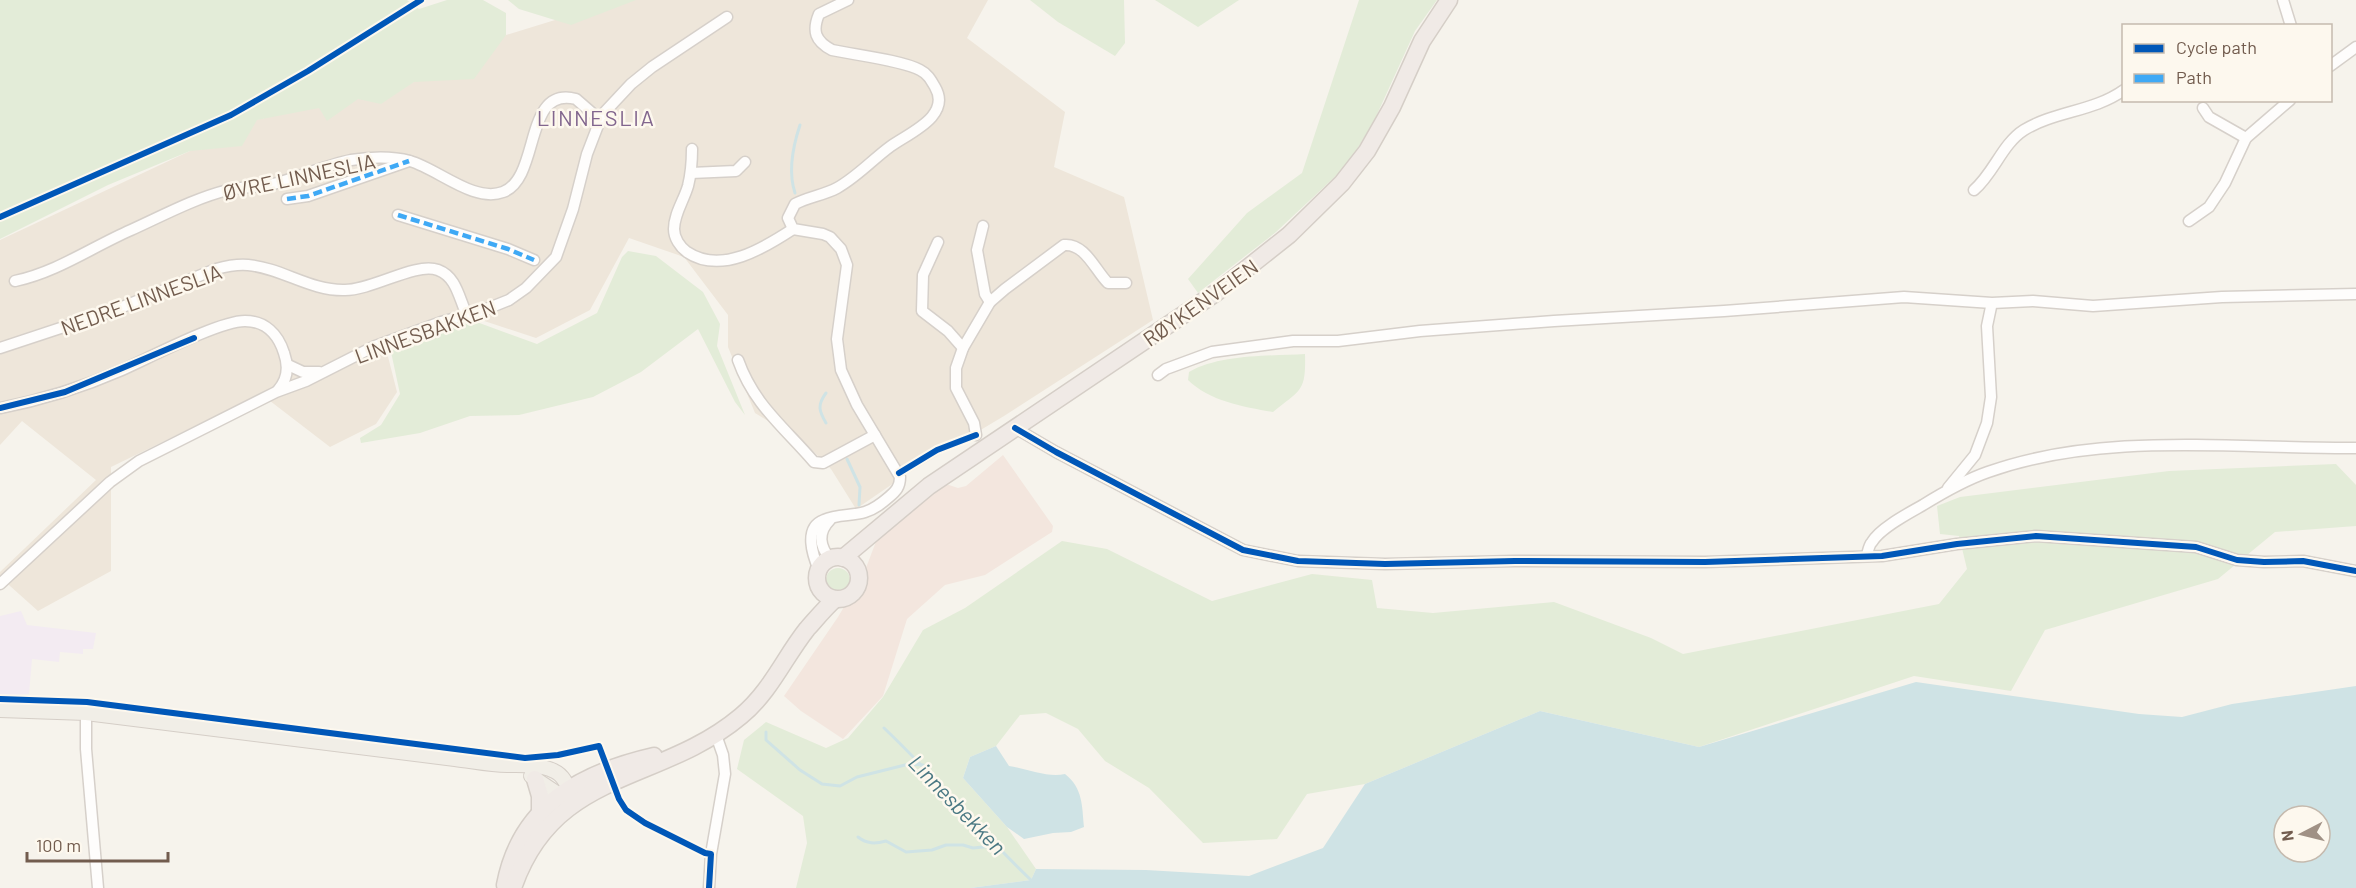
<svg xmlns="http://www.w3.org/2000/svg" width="2356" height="888" font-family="Barlow,sans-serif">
	<rect width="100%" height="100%" fill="#f6f3ec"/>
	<polygon fill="#eee6da" points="620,0 988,0 967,38 1065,112 1054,167 1124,197 1153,320 1004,416 907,474 856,509 831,469 805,443 755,413 728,347 728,315 684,257 629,238 590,310 536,338 457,312 383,337 397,392 376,424 330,447 261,394 111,467 111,571 38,611 0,577 0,572 96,480 22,421 0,445 0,240 256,120 414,82 506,35"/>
	<polygon fill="#f3e6de" points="1003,455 1053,526 1052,532 985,575 945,585 907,619 883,696 843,739 801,711 784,696 838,617 864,573 877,539 919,503 946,484 958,488 966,486"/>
	<polygon fill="#f3ebf2" points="21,611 27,625 96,633 93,649 83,649 83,654 60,652 59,662 32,659 29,694 0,696 0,616"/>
	<g fill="#e3ecd8">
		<polygon points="0,0 407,0 419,9 447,0 483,0 506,13 506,35 474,79 414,82 381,104 358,99 327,121 319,108 257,120 242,146 190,151 108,185 0,239"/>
		<polygon points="508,0 636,0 571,25 519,9"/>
		<polygon points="1030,0 1124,0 1125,43 1115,56 1058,22"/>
		<polygon points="1155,0 1239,0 1198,27"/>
		<polygon points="1359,0 1437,0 1415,31 1374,121 1356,151 1340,172 1276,232 1198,293 1188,279 1247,213 1302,173"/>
		<polygon points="628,251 656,256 703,292 720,324 717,346 745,415 735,402 698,329 641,372 593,397 519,415 470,416 420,433 361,443 360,438 381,425 400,394 391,352 397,344 474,321 537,344 597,313 622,257"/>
		<path d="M 1305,354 C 1306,392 1301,389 1273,412 C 1244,407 1209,401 1188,380 L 1189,372 C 1220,354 1270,356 1305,354 Z"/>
		<polygon points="2336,464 2356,485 2356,526 2275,532 2218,579 2045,630 2011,691 1914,676 1699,747 1540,711 1365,784 1307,794 1277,839 1203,843 1149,788 1105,761 1078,729 1046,713 1020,715 996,746 970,757 963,778 1007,827 1036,869 1031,880 970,888 796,888 807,843 803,816 737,769 744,740 766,722 826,748 848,738 883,697 923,630 965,608 1062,541 1107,549 1212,601 1312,574 1372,580 1377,608 1433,613 1554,602 1651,638 1683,654 1939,604 1967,569 1959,536 1940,534 1937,506 1960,497 2169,471"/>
		<circle cx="838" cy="580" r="12"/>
	</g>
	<g fill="#cfe3e5" fill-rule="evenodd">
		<path d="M 1916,682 L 2139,714 L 2182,717 L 2232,704 L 2356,686 L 2356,888 L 970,888 L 1031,880 L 1036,869 L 1146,870 L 1249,876 L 1323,848 L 1365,784 L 1540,711 L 1699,747 ZM 2284,816 L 2320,816 L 2320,852 L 2284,852 Z"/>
		<path d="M 996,746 L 1009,766 C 1028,769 1048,778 1065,774 C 1083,788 1082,806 1084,827 L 1071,832 L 1053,833 L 1024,839 L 1007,827 L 963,778 L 970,757 Z"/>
	</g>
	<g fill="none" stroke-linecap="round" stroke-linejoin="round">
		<g stroke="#cfe3e5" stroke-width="3">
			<path d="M 795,193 C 788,172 793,146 800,125"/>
			<path d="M 826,393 C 817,405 819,411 826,423"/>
			<polyline points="847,459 860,487 859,505"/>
			<path d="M 884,728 C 936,777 980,832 1031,880"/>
			<polyline points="766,732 766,740 800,770 822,784 840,786 857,777 909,764 923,765"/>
			<path d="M 858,837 C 867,844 875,844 886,841 L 906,852 L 932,850 L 946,845 L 963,845 L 973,848 L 993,846"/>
		</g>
		<g stroke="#d6d0ca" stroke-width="13">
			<g id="minor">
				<polyline points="2283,0 2291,26"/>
				<polyline points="2330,66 2356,47"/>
				<polyline points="2203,108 2209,117 2246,138"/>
				<path d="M 692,149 C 692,162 691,174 688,186 C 684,200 674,214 674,229 C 674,238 680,247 687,252 C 721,275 764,248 793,229"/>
				<polyline points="691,173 736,171 745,162"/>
				<path d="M 1974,190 C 1994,173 2002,144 2024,130 C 2055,111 2093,112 2124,90"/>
				<polyline points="287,199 308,196 409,161"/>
				<polyline points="398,215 508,249 534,260"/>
				<polyline points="2189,221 2209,207 2225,183 2246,138 2290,100"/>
				<polyline points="983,226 977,250 985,294 990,302"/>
				<polyline points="938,242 923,275 922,311 948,331 963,348"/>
				<path d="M 15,281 C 57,272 92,247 131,230 C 162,216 195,198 228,190 C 244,186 262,188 277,183 C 302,176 326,165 351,160 C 370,157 391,156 410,161 C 438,169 474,203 503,192 C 541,178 523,85 576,99 L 599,119"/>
				<path d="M 0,348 L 115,310 L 216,269 C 227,266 237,264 248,265 C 282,268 310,291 345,290 C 373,290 415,262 438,270 C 457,277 459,299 467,315"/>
				<path d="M 738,360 C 754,405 784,427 814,462 L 823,463 L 875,435"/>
				<polyline points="288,365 303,372 319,372"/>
				<polyline points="1158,375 1166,369 1212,352 1293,341 1338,341 1420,331 1554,321 1724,311 1904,297 1992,303 2033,301 2093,306 2222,297 2356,294"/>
				<path d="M 0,408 C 42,400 83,387 122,370 C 149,358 219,321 245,321 C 265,321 278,334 284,353 C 289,367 288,379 278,390"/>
				<polyline points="1015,428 1056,452 1243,550 1298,561 1385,564 1515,561 1705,562 1882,556 1957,544 2036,536 2196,547 2237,560 2264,562 2303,561 2356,571"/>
				<path d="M 976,435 L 974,423 L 956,388 L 956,368 L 963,348 L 990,302 L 1005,289 L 1064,245 C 1085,243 1095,270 1108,283 L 1126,283"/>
				<polyline points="1948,488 1975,455 1987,423 1991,397 1987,326 1991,307"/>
				<path d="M 830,520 C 817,533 820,546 830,559"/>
				<path d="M 1867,555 C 1868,551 1869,545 1872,542 C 1880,528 1909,513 1923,505 C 1944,492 1965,480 1988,472 C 2103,431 2236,449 2356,448"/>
				<path d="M 819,570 C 813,556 803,528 824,520 C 837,514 852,516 865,512 C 875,509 882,503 889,497 C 896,491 900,487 900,477 L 857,405 L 841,370 L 837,339 L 847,265 L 841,249 L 830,237 L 823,234 L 793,229 L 788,218 L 795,204 C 808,197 824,195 837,188 C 857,177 873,159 891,146 C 909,133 952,116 935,87 C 931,80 928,74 920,70 C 901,60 855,55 832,50 C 815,41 812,31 819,14 L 848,0"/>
				<polyline points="0,584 110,482 139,461 276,392 306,381 375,346 441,322 484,310 509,300 526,288 556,257 573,209 587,154 602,115 631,84 652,67 727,17"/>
				<polyline points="86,713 86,749 98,888"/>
				<polyline points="709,888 711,854 725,774 723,755 716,735"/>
			</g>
		</g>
		<g stroke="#d5cec7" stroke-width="16">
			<g id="major">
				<path d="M 0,710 L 86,713 L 455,759 C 472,761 490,765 507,765 C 523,765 540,764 554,771 C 565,776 569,788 571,798"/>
				<polyline points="531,776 567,800"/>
			</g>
		</g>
		<g stroke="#d5cec7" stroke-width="19">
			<g id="highway">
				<circle cx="838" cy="578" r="21"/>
				<polyline points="843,558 929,486 1217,292 1289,235 1342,183 1367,151 1392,107 1422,41 1449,0"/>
				<polyline points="535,779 540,796 540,814"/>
				<path d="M 505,885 C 520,806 580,773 654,756"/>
				<path d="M 513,888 C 554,768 659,785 741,716 C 771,691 784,658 807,629 C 816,619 825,608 835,599"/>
			</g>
		</g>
		<use href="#minor" stroke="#fefdfc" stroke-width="10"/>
		<use href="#major" stroke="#f1eee7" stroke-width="14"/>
		<use href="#highway" stroke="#f0eae6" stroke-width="16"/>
		<g stroke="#3fa9f5" stroke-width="4.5" stroke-dasharray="9 4.5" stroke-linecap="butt">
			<polyline points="287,199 308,196 409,161"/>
			<polyline points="398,215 508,249 534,260"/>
		</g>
		<g stroke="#fdf8ee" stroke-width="10">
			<g id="cycleway">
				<polyline points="0,217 231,115 308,71 421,0"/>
				<polyline points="0,408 65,392 194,338"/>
				<polyline points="1015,428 1056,452 1243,550 1298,561 1385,564 1515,561 1705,562 1882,556 1957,544 2036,536 2196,547 2237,560 2264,562 2303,561 2356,571"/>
				<polyline points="899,473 937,450 976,435"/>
				<polyline points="0,699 87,702 525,758 558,755 599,746 619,799 626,810 645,823 705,853 711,854 709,888"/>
			</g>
		</g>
		<use href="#cycleway" stroke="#0057b8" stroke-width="6"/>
	</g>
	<g text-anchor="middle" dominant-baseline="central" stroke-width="5" stroke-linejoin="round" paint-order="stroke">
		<g font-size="21" fill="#725c4e" stroke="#fdf8ee">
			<text transform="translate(299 176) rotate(-12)">ØVRE LINNESLIA</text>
			<text transform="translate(141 299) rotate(-20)">NEDRE LINNESLIA</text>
			<text transform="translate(1200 302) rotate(-35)">RØYKENVEIEN</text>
			<text transform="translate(425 331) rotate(-20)">LINNESBAKKEN</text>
		</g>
		<g font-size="22" letter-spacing="1.5" fill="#82668e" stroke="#fdf8ee">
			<text x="596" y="117">LINNESLIA</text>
		</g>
		<g font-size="22" font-style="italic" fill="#4a7883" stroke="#fdf8ee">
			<text transform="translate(958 804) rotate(46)">Linnesbekken</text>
		</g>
	</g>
	<rect x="2122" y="24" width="210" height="78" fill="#fdf8ee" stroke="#c5baae" stroke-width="1.5"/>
	<rect x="2134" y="44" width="30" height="9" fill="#0057b8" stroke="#c5baae" stroke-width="1.5"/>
	<text x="2176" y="54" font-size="18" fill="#725c4e">Cycle path</text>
	<rect x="2134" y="74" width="30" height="9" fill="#3fa9f5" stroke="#c5baae" stroke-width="1.5"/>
	<text x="2176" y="84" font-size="18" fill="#725c4e">Path</text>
	<g transform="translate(2302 834) rotate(263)"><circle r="28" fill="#fdf8ee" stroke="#c5baae" stroke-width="1.5"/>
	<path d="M0-4.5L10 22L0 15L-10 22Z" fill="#a09185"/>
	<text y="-9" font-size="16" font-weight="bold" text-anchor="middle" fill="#725c4e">N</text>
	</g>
	<path d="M27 852v9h141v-9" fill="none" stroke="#725c4e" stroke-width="3"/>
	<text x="36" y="852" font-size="18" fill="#725c4e" stroke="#fdf8ee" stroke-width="4.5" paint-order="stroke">100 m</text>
</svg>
